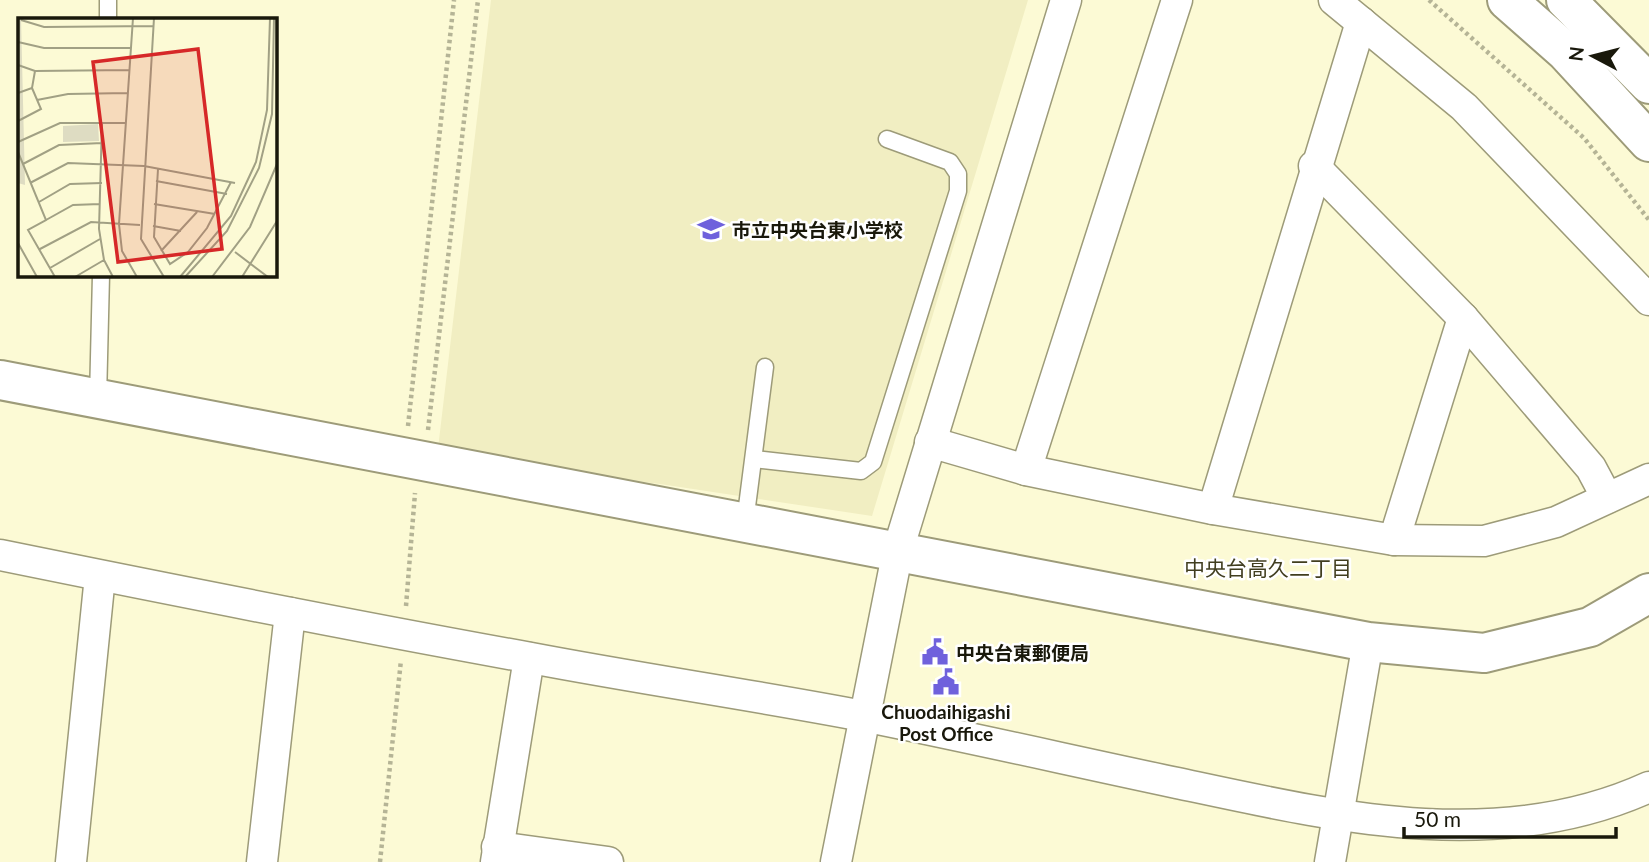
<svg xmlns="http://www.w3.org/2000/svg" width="1649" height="862" font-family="Lato,'Noto Sans JP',sans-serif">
	<rect width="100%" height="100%" fill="#fcfad5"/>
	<polygon fill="#f1eec2" points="491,0 1028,0 872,516 660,484 437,457"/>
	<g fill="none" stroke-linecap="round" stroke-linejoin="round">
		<g stroke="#9d9b79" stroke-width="19">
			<g id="service">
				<polyline points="108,19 108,0"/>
				<polyline points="98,399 101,275"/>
				<polyline points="754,459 861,471 873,462 958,191 958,174 950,162 887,139"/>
				<polyline points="745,522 765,367"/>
			</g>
		</g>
		<g stroke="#9d9b79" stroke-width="33">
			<g id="minor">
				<polyline points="1334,0 1464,107 1649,300"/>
				<polyline points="1314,166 1463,318 1591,468 1607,498"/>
				<polyline points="930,442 1026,470 1213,509 1394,540 1484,541 1556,522 1649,479"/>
				<polyline points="1026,470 1177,0"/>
				<polyline points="1213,509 1361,22"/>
				<polyline points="1394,540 1463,318"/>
				<path d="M 0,555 C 177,591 353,626 531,658 C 641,679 753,695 863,716 C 968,737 1073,761 1177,783 C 1332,816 1498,856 1649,787"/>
				<polyline points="497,847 608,862"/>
				<polyline points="71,862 100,576"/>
				<polyline points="262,862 290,613"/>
				<polyline points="496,862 529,658"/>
				<polyline points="836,862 898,550 1066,0"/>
				<polyline points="1330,862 1368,642"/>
			</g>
		</g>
		<g stroke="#9d9b79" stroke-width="42">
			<g id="tertiary">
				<polyline points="1507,0 1566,52 1649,142"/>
				<polyline points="1566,0 1649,84"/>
				<polyline points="0,380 1368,642 1484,653 1590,627 1649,593"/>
			</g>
		</g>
		<g stroke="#b5b496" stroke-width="4.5" stroke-dasharray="3.5 3.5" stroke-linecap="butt">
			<polyline points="1429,0 1584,138 1649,220"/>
			<polyline points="408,426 454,0"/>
			<polyline points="428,430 478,0"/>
			<polyline points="406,606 415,493"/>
			<polyline points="380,862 401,660"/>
		</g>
		<use href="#service" stroke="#fff" stroke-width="16"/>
		<use href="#minor" stroke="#fff" stroke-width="30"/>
		<use href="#tertiary" stroke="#fff" stroke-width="38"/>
	</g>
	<defs>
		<g id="school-bare" transform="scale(2.1)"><path d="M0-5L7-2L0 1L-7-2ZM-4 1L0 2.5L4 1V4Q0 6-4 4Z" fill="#6f61dc" stroke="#fff" stroke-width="2.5" paint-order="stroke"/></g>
		<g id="civic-bare" transform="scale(2.1)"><path d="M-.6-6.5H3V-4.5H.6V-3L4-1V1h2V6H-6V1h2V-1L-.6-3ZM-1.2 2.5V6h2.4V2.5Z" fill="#6f61dc" stroke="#fff" stroke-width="2.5" paint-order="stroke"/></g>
	</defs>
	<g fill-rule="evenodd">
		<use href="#school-bare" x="711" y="229"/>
		<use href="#civic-bare" x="935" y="652"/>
		<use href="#civic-bare" x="946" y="682"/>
	</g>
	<g text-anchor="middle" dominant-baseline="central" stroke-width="5" stroke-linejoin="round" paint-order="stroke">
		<g font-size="19" font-weight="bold" fill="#19180b" stroke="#fff" text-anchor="start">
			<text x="732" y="229">市立中央台東小学校</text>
			<text x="956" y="652">中央台東郵便局</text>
			<text x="946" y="711" text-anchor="middle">Chuodaihigashi<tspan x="946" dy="22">Post Office</tspan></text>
		</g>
		<g font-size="21" fill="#413e1f" stroke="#fff">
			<text x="1268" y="567">中央台高久二丁目</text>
		</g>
	</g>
	<g transform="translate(18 18)">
		<rect width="259" height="259" fill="#fcfad5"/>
		<path d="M 0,0 L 3,0 L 7,167 L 0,165 ZM 80,106 L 81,123 L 45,124 L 45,108 Z" fill="#dedcc2"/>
		<path fill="none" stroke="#a1a084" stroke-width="2" d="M 115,0 L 101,206 L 104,233 L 119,259M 136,0 L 123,221 L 146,259M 3,2 L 26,9 L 136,8M 0,24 L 26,30 L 113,30M 0,47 L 17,53 L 112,52M 0,75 L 14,70 L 17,53M 19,82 L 50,76 L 110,75M 0,103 L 23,91 L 14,70M 84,104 L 81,211 L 86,242 L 95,259M 0,124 L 42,105 L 108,105M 0,134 L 28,202 L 10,212 L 37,259M 5,146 L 41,127 L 84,125M 140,151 L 136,219 L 152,246 L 170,234 L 189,210 L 213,164M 138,163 L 209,176M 12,165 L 50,145 L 126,148 L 217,165M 21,184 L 52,166 L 84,165M 136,186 L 197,196M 28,202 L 55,187 L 82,186M 135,208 L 163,213M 0,225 L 19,259M 22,231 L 73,204 L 122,207M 143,233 L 179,194M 217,234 L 250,259M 32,250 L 82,221M 57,259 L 86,242M 162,259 L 213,198 L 238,144 L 249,92 L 252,0M 167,259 L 209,213 L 241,150 L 254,96 L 256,0M 194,259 L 232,209 L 259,146M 224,259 L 259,203"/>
		<path fill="#d62828" fill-opacity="0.15" stroke="#d62828" stroke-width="3.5" d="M 180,31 L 204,231 L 100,244 L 75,44 Z"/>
		<rect width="259" height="259" fill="none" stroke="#19180b" stroke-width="3.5"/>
	</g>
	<g transform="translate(1593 56) rotate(277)" stroke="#ffffff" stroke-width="5" paint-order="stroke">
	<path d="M0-5L12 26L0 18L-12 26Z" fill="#19180b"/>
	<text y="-10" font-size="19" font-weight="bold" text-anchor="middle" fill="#19180b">N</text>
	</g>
	<path d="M1404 827v10h212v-10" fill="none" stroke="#19180b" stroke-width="3.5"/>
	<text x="1414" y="827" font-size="21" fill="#19180b" stroke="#ffffff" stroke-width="5" paint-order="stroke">50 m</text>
</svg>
